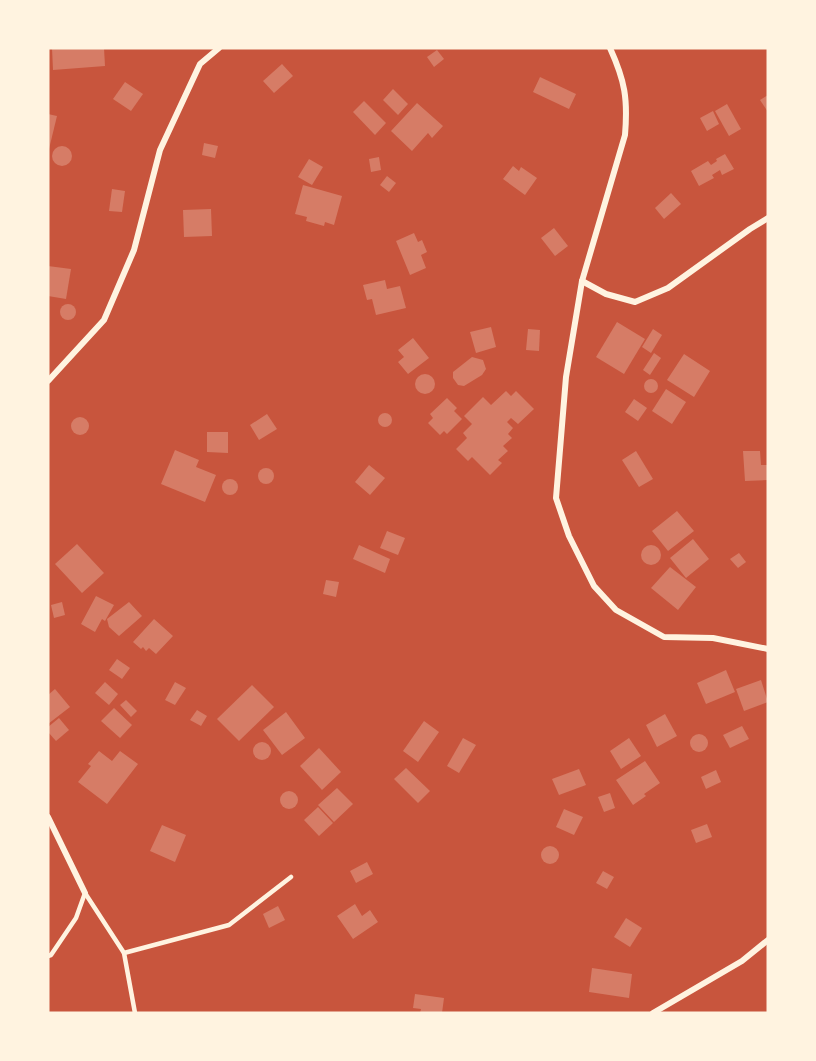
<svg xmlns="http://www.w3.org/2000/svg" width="816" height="1061" font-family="'Space Grotesk',sans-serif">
	<rect width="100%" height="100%" fill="#c8553d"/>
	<g fill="#d67c66">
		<polygon points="52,48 104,48 105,66 53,70"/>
		<polygon points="437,50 444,59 434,67 427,57"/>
		<polygon points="282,64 293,76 274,93 263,81"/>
		<polygon points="540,77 576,94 569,109 533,92"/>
		<polygon points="125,82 143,94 131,111 113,99"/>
		<polygon points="393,89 408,104 398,115 383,100"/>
		<polygon points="768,95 768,112 760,100"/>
		<polygon points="364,101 386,123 375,135 353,112"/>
		<polygon points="417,103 443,126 432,138 428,133 412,151 391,131"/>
		<polygon points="727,104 741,129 729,136 715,111"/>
		<polygon points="713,111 719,124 707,131 700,118"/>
		<polygon points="48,114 57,116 49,149 48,149"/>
		<polygon points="204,143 218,146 215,158 202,155"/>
		<circle cx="62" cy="156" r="10"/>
		<polygon points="725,154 734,169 722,175 720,170 712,175 714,178 699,186 691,171 708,161 711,165 717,161 716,159"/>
		<polygon points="379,157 381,170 371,172 369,159"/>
		<polygon points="309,159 323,167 312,185 298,177"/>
		<polygon points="513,166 519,171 521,167 537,178 525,195 503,179"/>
		<polygon points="387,176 396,183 389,192 380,185"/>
		<polygon points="303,185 342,196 334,225 325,222 324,226 306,221 307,217 295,214"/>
		<polygon points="112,189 125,191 122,212 109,211"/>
		<polygon points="671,193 681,204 664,219 655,208"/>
		<polygon points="211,209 212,236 184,237 183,210"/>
		<polygon points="554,228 568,246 555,256 541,238"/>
		<polygon points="414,233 418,242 422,240 427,252 421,255 426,268 410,275 396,241"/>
		<polygon points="48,266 71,269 66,299 48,296"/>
		<polygon points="385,280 387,289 400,286 406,308 376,315 372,299 367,300 363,285"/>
		<circle cx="68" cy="312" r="8"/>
		<polygon points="617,322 645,339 624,374 596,357"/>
		<polygon points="491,327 496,347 476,353 470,332"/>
		<polygon points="528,329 540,330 539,351 526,350"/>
		<polygon points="653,329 662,335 651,353 642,347"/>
		<polygon points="413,338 429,358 408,374 398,362 404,357 398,350"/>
		<polygon points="654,353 661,358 650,375 643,370"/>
		<polygon points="684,354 710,371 694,397 667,380"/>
		<polygon points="472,357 483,360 486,369 482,375 464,386 458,385 453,378 453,372"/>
		<circle cx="425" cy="384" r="10"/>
		<circle cx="651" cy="386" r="7"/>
		<polygon points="666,389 686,402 672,424 652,411"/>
		<polygon points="506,391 511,396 516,391 534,409 518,424 511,418 507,422 513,428 508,434 512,438 503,446 508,451 498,460 502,463 490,475 472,457 468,461 456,449 467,438 463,433 472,424 464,416 483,397 491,405"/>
		<polygon points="447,398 457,408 454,411 462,419 447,434 444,431 440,435 428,423 433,418 430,414"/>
		<polygon points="634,399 647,408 638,421 625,412"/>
		<circle cx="385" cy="420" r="7"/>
		<polygon points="267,414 277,429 259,440 250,425"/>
		<circle cx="80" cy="426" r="9"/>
		<polygon points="207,432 228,432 228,453 207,452"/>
		<polygon points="175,450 199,460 196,467 216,475 205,502 161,484"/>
		<polygon points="636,451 653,479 639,487 622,460"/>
		<polygon points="743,451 760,451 761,465 768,465 768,480 745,481"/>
		<polygon points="369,465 385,478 370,495 355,482"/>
		<circle cx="266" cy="476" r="8"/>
		<circle cx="230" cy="487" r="8"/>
		<polygon points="677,511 694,531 668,551 652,531"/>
		<polygon points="387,531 405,538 398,555 380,548"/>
		<polygon points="693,539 709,559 686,578 670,558"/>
		<polygon points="77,544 104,573 82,593 55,564"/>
		<circle cx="651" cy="555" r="10"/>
		<polygon points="359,545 390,559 385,573 353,559"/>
		<polygon points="739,553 746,562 738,568 730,559"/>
		<polygon points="670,567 696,587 678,610 651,588"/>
		<polygon points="326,580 339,582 336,597 323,594"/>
		<polygon points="96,596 114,605 105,621 102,619 95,632 81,624"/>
		<polygon points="62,602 65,615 54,618 51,605"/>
		<polygon points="129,602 142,616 119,636 109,627 107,619"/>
		<polygon points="154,619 173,636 156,654 149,648 146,651 143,647 141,649 133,642"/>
		<polygon points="117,659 130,668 122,679 109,670"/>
		<polygon points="726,670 735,692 706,704 697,683"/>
		<polygon points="761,680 768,702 744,711 736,689"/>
		<polygon points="105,682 118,694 109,705 95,693"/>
		<polygon points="175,682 186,688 175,705 165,700"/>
		<polygon points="252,685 274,707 239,741 217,719"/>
		<polygon points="55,689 70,707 48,724 48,695"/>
		<polygon points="126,700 137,711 131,717 120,705"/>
		<polygon points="114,708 132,725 120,738 101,721"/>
		<polygon points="197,710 207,716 201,726 190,720"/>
		<polygon points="286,712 305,738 282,755 263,730"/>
		<polygon points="665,714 677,736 657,747 646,725"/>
		<polygon points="59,718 69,730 56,741 48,732 48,727"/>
		<polygon points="424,721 439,732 418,762 403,751"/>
		<polygon points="742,726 749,739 730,748 723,735"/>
		<circle cx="699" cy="743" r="9"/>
		<polygon points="463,738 476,745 459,773 447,766"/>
		<polygon points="629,738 641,756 621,769 610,751"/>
		<circle cx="262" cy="751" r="9"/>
		<polygon points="319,748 341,772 322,790 300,766"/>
		<polygon points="99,751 112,761 120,751 138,764 107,804 78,782 91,766 88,764"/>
		<polygon points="645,761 660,783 644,794 646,796 633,805 616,780"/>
		<polygon points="406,768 430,791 418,803 394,779"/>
		<polygon points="579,769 586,785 559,795 552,779"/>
		<polygon points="716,770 721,782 706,789 701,777"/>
		<polygon points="337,788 353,804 334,822 318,805"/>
		<circle cx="289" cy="800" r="9"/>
		<polygon points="610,793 615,808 604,812 598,797"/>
		<polygon points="318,807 333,823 319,836 304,820"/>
		<polygon points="564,809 583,817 574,835 556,827"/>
		<polygon points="707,824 712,837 696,843 691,830"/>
		<polygon points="162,825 186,835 175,862 150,851"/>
		<circle cx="550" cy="855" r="9"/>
		<polygon points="367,862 373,874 356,883 350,871"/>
		<polygon points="603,871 614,877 607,889 596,883"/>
		<polygon points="355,904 362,916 370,910 378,922 353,939 337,916"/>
		<polygon points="278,906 285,920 269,928 263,914"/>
		<polygon points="626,918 642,928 630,947 614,937"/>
		<polygon points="592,968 632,974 629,998 589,992"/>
		<polygon points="415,994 444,998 442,1013 420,1013 421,1009 413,1008"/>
	</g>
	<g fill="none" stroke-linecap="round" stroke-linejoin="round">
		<g stroke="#fff3e0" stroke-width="4.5">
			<polyline points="85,893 124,953 135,1013"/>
			<polyline points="124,953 229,925 291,877"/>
			<polyline points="48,956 51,955 76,918 85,893"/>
		</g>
		<g stroke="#fff3e0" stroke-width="6">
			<path d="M 610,48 C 625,81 628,99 625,135 L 582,281 L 566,377 L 556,498 L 569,536 L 594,586 L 616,610 L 664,637 L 713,638 L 768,649"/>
			<polyline points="582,281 606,294 635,302 668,288 750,229 768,218"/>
			<polyline points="48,381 104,320 134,250 160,150 200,64 219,48"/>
			<polyline points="48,817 85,893"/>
			<polyline points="653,1013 742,961 768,940"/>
		</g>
	</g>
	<rect width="816" height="1061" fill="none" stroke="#fff3e0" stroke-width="99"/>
</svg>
